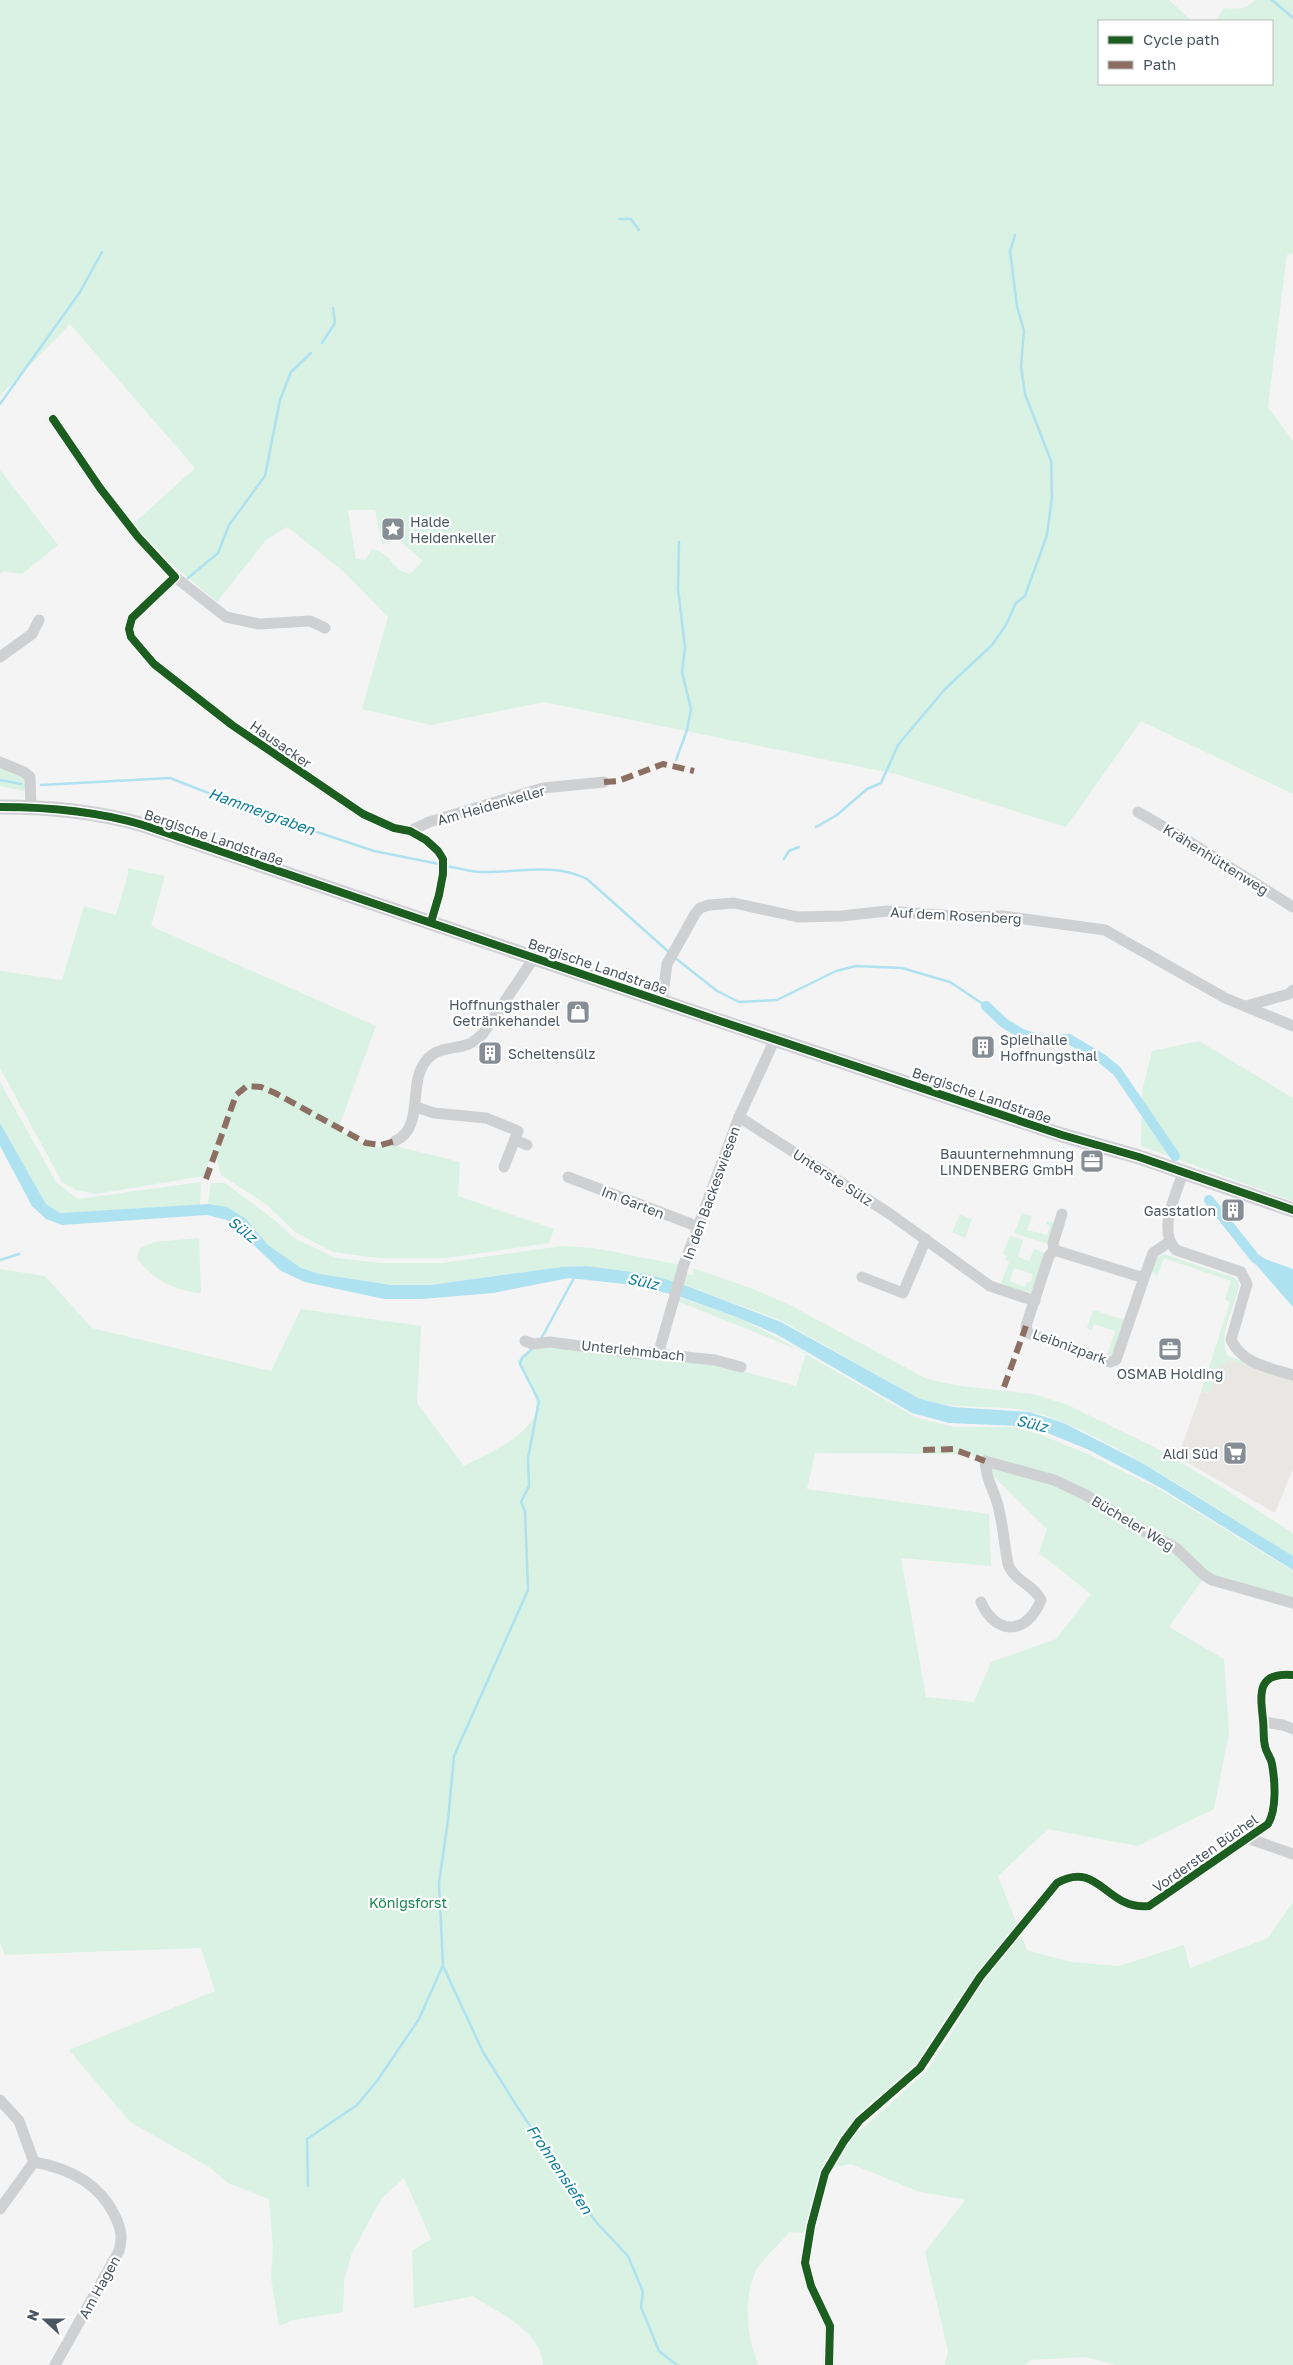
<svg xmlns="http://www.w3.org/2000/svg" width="1293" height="2365" font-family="'Golos Text',sans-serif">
	<rect width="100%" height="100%" fill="#f4f4f4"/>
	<polygon fill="#e8e7e3" points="1227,1359 1293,1379 1293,1469 1275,1513 1178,1457 1201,1392 1209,1393 1219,1364"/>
	<g fill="#d9f2e3" fill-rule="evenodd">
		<path d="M 0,0 L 1169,0 L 1192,21 L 1099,21 L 1099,84 L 1272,84 L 1272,21 L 1216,21 L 1224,8 C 1237,9 1246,10 1255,0 L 1293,0 L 1293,253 L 1287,255 L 1268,407 L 1293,441 L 1293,794 L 1141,721 L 1066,827 L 896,774 L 544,702 L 431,725 L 362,709 L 388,617 L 343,571 L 287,527 L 266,540 L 217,602 L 173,565 L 133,524 L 195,468 L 70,324 L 0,396 ZM 348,510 L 375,510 L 382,544 L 398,539 L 423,561 L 410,574 C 391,570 392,553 372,549 L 365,560 L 356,559 Z"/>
		<polygon points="0,470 58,545 22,574 3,571 0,574"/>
		<polygon points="0,765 25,777 25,791 0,786"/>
		<path d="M 128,868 L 165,876 L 151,926 L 376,1026 L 338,1129 C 354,1139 372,1152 391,1145 L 460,1162 L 458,1196 L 554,1229 L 549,1243 L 446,1258 L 377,1258 L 333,1252 L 295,1232 L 267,1205 L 221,1175 L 216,1158 L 210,1159 L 204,1176 L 95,1194 L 76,1190 L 62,1182 L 0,1068 L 0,971 L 62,980 L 84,906 L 116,915 L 128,874 Z"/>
		<polygon points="1199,1041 1293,1098 1293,1201 1141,1146 1142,1091 1152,1051"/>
		<polygon points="0,1082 56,1182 78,1199 201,1182 200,1205 60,1213 46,1204 0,1123"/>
		<polygon points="211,1183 225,1183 276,1221 294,1238 336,1258 382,1263 442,1263 562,1246 594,1248 681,1265 675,1282 647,1274 587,1266 562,1267 429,1285 391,1285 320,1274 301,1268 269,1246 246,1219 208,1204"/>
		<polygon points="1022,1213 1032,1216 1027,1230 1047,1235 1050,1226 1046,1224 1047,1221 1056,1223 1048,1244 1014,1233"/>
		<polygon points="960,1214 972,1219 965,1238 952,1232"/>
		<path d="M 1010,1236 L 1023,1240 L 1018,1257 L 1029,1261 L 1034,1249 L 1046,1253 L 1030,1294 L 1000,1286 L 1009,1262 L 1005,1260 L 1007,1256 L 1003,1254 ZM 1014,1268 L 1033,1274 L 1030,1283 L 1027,1282 L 1025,1287 L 1010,1281 Z"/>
		<path d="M 199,1238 L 201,1293 C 177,1292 150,1278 137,1258 L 140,1248 L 154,1242 Z"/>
		<path d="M 1164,1254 L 1235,1278 L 1239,1281 C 1239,1305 1215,1333 1228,1356 L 1293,1379 L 1227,1359 L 1224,1365 L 1219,1365 L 1209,1393 L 1201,1392 L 1230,1302 L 1225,1299 L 1231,1281 L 1164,1258 L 1157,1277 L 1151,1270 L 1155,1259 Z"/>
		<path d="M 693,1268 L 753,1289 L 788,1304 L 927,1379 L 960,1386 L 1033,1394 L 1068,1405 L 1154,1447 L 1207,1478 L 1293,1533 L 1293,1556 C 1232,1519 1173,1478 1110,1445 C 1085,1432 1058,1417 1029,1411 C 993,1404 956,1411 920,1399 L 782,1321 L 683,1284 L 686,1274 L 693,1275 Z"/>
		<path d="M 0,1269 L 45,1276 L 92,1328 L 271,1371 L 301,1309 L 421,1326 L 417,1403 L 464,1466 C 485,1455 543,1431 536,1401 C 533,1388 523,1373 517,1361 L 532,1350 L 544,1347 L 714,1363 L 796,1386 L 806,1353 L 677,1301 L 678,1297 L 735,1316 L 774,1336 L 917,1418 L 954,1427 L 1013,1427 L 1039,1434 L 1090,1455 L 1159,1489 L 1293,1571 L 1293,1609 L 1202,1580 L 1169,1627 L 1224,1659 L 1229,1733 L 1214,1809 L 1137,1846 L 1048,1829 L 998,1876 L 1027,1950 L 1071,1962 L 1119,1966 L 1184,1945 L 1190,1968 L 1268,1938 L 1293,1902 L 1293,2365 L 1116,2365 L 1086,2357 L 1031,2360 L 1025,2365 L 945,2365 L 948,2351 L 925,2252 L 965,2200 L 917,2191 L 851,2164 L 831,2168 L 852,2138 L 927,2071 L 959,2021 L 959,2003 L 918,2061 L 855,2119 L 825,2161 L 803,2233 L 789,2232 C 788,2235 766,2257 761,2263 C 745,2283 746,2318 751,2343 C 753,2350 756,2357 758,2365 L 543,2365 C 541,2330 498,2313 473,2296 L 414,2308 L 412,2251 L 431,2239 L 404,2178 L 381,2199 L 352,2253 L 344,2280 L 343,2312 L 293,2320 L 279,2326 L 271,2278 L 273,2247 L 269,2199 L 228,2183 L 209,2167 L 130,2122 L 69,2050 L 215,1991 L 201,1948 L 5,1955 L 0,1942 ZM 815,1453 L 971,1454 L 1047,1529 L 1039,1553 L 1091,1594 L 1056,1639 L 991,1662 L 974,1702 L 926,1697 L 901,1558 L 991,1566 L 989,1514 L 807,1489 Z"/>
		<polygon points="1093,1310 1125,1320 1114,1354 1107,1356 1115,1331 1094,1324 1092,1330 1087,1328"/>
	</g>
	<g fill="#aee2f0">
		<polygon points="0,1123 46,1204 60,1213 208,1204 227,1207 246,1219 268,1245 301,1268 320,1274 391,1285 430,1285 562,1267 587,1266 647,1274 682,1284 781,1322 920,1399 953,1407 1030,1412 1064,1423 1144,1464 1293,1556 1293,1570 1161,1488 1087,1449 1040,1430 1018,1426 949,1423 912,1413 776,1334 734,1316 678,1296 634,1285 569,1278 493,1293 422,1299 384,1299 305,1282 281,1271 227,1220 207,1215 62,1225 46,1219 32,1206 0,1146"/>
		<polygon points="1257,1256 1293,1269 1293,1307 1252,1260"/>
	</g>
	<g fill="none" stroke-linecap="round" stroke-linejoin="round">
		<g stroke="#aee2f0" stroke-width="2.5">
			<polyline points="1272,0 1293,18"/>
			<polyline points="620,219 631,219 639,230"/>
			<polyline points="322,343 335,323 333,308"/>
			<polyline points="0,404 80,292 102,252"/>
			<polyline points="188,578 218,553 229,525 265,476 280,400 291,372 311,353"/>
			<polyline points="676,760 687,730 691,709 682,672 685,647 678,589 679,542"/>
			<polyline points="0,780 21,784"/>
			<polyline points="41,785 170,778 263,814 374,851 439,864"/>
			<polyline points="816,827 837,815 867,789 881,783 898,745 945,689 992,645 1006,625 1016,603 1025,596 1047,535 1052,497 1051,461 1025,394 1021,366 1024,331 1017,306 1010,251 1015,235"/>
			<polyline points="784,859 789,851 799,847"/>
			<path d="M 447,866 C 458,868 470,872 481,872 C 517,873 553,862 587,879 L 670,953"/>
			<polyline points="674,957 717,991 739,1002 777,1000 836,971 856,966 902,968 950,982 986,1006"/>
			<polyline points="0,1260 19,1254"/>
			<polyline points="541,1339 574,1278"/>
			<polyline points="443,1966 483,2052 518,2108 596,2222 628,2256 643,2292 641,2307 659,2351 677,2365"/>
			<polyline points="308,2186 307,2139 357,2105 377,2081 419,2019 443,1965 439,1883 448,1820 454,1756 528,1590 525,1511 521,1502 529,1486 528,1458 539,1401 520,1364 522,1358 534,1347"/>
		</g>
		<g stroke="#aee2f0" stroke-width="10">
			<polyline points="986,1006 1004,1023 1022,1034 1042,1040 1069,1039 1101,1058 1117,1071 1175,1156"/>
			<polyline points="1209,1200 1255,1258 1265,1265"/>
		</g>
		<g stroke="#ced0d2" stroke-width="11">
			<polyline points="53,419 100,488 138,537 175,577 132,618 129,629 131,637 154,664 232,725 363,814 394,828 410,831 426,840 438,851 443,859 443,874 439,895 431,922"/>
			<polyline points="175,577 226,617 259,624 310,621 325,628"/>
			<polyline points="0,657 32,634 39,620"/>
			<polyline points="0,762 24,772 30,777 31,807"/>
			<polyline points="1138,812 1188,841 1293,907"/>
			<polyline points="410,831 429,822 543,788 604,782"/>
			<polyline points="662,1001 667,964 695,914 700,908 709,905 734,903 798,917 841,916 887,911 968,917 1002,916 1105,930 1225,998 1293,1026"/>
			<polyline points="1246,1006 1289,994 1293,990"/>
			<polyline points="416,1107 434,1113 486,1118 518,1131 504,1167"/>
			<polyline points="739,1117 890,1214 990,1286 1035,1301"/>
			<polyline points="515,1140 527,1145"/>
			<path d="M 395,1141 C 423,1129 410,1088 422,1067 C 434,1045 450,1051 469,1044 C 474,1042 478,1037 482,1035 L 534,958"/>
			<path d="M 1183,1172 C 1176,1196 1157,1230 1176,1250 L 1241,1272 L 1247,1284 L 1231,1340 C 1244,1365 1268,1367 1293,1375"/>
			<polyline points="568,1177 699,1227"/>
			<polyline points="1054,1250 1053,1243 1062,1214"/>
			<polyline points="862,1277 903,1293 926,1239"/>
			<polyline points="1144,1278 1116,1360 1110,1362 1028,1333 1026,1326 1049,1256 1054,1250 1144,1278 1153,1253 1169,1242"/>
			<polyline points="525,1341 533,1344 550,1342 640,1354 659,1351 667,1355 715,1360 741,1367"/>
			<polyline points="659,1351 684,1264 739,1117 775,1039"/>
			<path d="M 981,1602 C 996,1636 1027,1635 1041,1600 C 1034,1585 1014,1581 1008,1564 C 1004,1544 1003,1522 997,1502 C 992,1486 986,1479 985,1461 L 1054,1480 L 1086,1495 L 1137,1527 L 1176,1548 L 1204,1575 L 1212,1580 L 1293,1603"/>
			<polyline points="1263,1722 1283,1725 1293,1729"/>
			<polyline points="1247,1838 1293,1854"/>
			<polyline points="0,2100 19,2121 34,2162 0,2209"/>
			<path d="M 34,2162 C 68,2168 98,2182 114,2214 C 121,2228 123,2237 119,2251 L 55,2365"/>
			<path d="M 829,2365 L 830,2326 L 811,2286 L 805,2263 L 811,2226 L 825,2173 L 844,2141 L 859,2121 L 920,2068 L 980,1977 L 1057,1883 C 1099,1859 1106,1911 1149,1906 L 1268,1824 C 1277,1809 1275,1781 1272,1764 C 1271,1757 1266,1753 1265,1746 C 1263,1738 1264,1728 1263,1720 C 1260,1692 1257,1672 1293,1675"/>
		</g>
		<path stroke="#ced0d4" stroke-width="15" d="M 0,807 C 49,807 96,811 143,825 L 714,1019 L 1062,1135 L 1139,1157 L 1293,1210"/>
		<g stroke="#8d6e63" stroke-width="6" stroke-dasharray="12 6" stroke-linecap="butt">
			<polyline points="604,782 618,781 663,764 694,771"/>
			<polyline points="206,1179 236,1095 247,1086 261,1087 275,1093 366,1143 381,1145 395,1141"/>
			<polyline points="1004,1387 1026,1326"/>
			<polyline points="923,1450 953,1449 985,1461"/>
		</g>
		<g stroke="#fff" stroke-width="11">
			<g id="cycleway">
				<polyline points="53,419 100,488 138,537 175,577 132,618 129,629 131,637 154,664 232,725 363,814 394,828 410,831 426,840 438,851 443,859 443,874 439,895 431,922"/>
				<path d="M 0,807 C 49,807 96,811 143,825 L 714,1019 L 1062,1135 L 1139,1157 L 1293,1210"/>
				<path d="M 829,2365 L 830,2326 L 811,2286 L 805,2263 L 811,2226 L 825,2173 L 844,2141 L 859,2121 L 920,2068 L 980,1977 L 1057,1883 C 1099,1859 1106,1911 1149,1906 L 1268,1824 C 1277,1809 1275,1781 1272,1764 C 1271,1757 1266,1753 1265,1746 C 1263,1738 1264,1728 1263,1720 C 1260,1692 1257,1672 1293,1675"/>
			</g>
		</g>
		<use href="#cycleway" stroke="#1b5e20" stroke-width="8"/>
	</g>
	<defs>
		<g id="sight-square" transform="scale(1.25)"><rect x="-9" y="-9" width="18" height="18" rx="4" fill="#868d94" stroke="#fff"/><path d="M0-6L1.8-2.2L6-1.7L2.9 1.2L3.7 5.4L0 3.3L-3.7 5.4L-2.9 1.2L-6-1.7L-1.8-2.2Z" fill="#fff"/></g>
		<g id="shop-square" transform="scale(1.25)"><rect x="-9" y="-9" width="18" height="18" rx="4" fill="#868d94" stroke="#fff"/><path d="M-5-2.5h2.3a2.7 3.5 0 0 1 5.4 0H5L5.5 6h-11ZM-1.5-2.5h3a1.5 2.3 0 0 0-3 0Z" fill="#fff"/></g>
		<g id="building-square" transform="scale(1.25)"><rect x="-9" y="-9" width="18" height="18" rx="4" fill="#868d94" stroke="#fff"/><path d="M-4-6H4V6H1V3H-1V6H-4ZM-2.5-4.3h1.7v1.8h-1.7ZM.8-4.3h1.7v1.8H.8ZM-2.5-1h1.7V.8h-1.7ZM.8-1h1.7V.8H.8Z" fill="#fff"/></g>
		<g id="office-square" transform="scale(1.25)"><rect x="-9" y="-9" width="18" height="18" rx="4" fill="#868d94" stroke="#fff"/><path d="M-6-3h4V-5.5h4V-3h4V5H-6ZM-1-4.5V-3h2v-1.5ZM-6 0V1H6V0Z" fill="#fff"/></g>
		<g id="supermarket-square" transform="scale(1.25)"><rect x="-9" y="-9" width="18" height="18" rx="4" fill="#868d94" stroke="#fff"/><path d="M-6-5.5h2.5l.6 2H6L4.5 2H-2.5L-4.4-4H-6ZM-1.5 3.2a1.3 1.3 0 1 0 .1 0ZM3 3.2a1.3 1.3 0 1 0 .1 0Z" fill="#fff"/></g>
	</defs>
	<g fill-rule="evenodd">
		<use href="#sight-square" x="393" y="529"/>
		<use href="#shop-square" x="578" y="1012"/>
		<use href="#building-square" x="983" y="1047"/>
		<use href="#building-square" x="490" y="1053"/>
		<use href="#office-square" x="1092" y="1161"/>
		<use href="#building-square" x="1233" y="1210"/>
		<use href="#office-square" x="1170" y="1349"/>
		<use href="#supermarket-square" x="1235" y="1453"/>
	</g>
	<g text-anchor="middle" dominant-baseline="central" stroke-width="4.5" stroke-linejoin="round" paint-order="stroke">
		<g font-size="14" fill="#4a5661" stroke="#fff" text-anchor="end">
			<text x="410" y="521" text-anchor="start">Halde<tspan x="410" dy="16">Heidenkeller</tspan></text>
			<text x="560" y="1004">Hoffnungsthaler<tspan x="560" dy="16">Getränkehandel</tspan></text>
			<text x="1000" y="1039" text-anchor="start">Spielhalle<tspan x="1000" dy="16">Hoffnungsthal</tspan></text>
			<text x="508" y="1053" text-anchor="start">Scheltensülz</text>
			<text x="1074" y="1153">Bauunternehmnung<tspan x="1074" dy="16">LINDENBERG GmbH</tspan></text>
			<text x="1216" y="1210">Gasstation</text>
			<text x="1170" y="1373" text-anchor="middle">OSMAB Holding</text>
			<text x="1218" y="1453">Aldi Süd</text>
		</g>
		<g font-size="14" fill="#4a5661" stroke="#fff">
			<text transform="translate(281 744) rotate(35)">Hausacker</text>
			<text transform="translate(491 805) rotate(-16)">Am Heidenkeller</text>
			<text transform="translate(214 837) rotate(19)">Bergische Landstraße</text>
			<text transform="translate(1216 859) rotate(32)">Krähenhüttenweg</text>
			<text transform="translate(956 915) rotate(3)">Auf dem Rosenberg</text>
			<text transform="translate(598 966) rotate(19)">Bergische Landstraße</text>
			<text transform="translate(982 1095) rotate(19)">Bergische Landstraße</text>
			<text transform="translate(833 1177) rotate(33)">Unterste Sülz</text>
			<text transform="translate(711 1193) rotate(-70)">In den Backeswiesen</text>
			<text transform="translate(633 1202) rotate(21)">Im Garten</text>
			<text transform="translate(1070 1346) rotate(20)">Leibnizpark</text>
			<text transform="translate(633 1350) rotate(6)">Unterlehmbach</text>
			<text transform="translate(1133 1523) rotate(31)">Bücheler Weg</text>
			<text transform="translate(1205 1853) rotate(-35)">Vordersten Büchel</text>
			<text transform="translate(99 2287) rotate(-61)">Am Hagen</text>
		</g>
		<g font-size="14" fill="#17864f" stroke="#fff">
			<text x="408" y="1902">Königsforst</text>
		</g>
		<g font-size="15" font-style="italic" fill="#0c7c9b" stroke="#fff">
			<text transform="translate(262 811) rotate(20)">Hammergraben</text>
			<text transform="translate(243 1229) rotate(38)">Sülz</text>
			<text transform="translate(643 1281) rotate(12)">Sülz</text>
			<text transform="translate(1032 1423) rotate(13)">Sülz</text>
			<text transform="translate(560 2169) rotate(56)">Frohnensiefen</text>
		</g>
	</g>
	<rect x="1098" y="20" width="175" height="65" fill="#ffffff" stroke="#b7bbc0"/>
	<rect x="1108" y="36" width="25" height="8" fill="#1b5e20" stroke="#b7bbc0"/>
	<text x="1143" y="45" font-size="15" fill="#4a5661">Cycle path</text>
	<rect x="1108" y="61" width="25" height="8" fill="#8d6e63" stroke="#b7bbc0"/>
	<text x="1143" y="70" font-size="15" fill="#4a5661">Path</text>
	<g transform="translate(45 2320) rotate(291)" stroke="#ffffff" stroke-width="4" paint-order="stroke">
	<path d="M0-4L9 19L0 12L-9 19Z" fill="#4a5661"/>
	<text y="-8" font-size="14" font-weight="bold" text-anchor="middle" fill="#4a5661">N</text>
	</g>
</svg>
